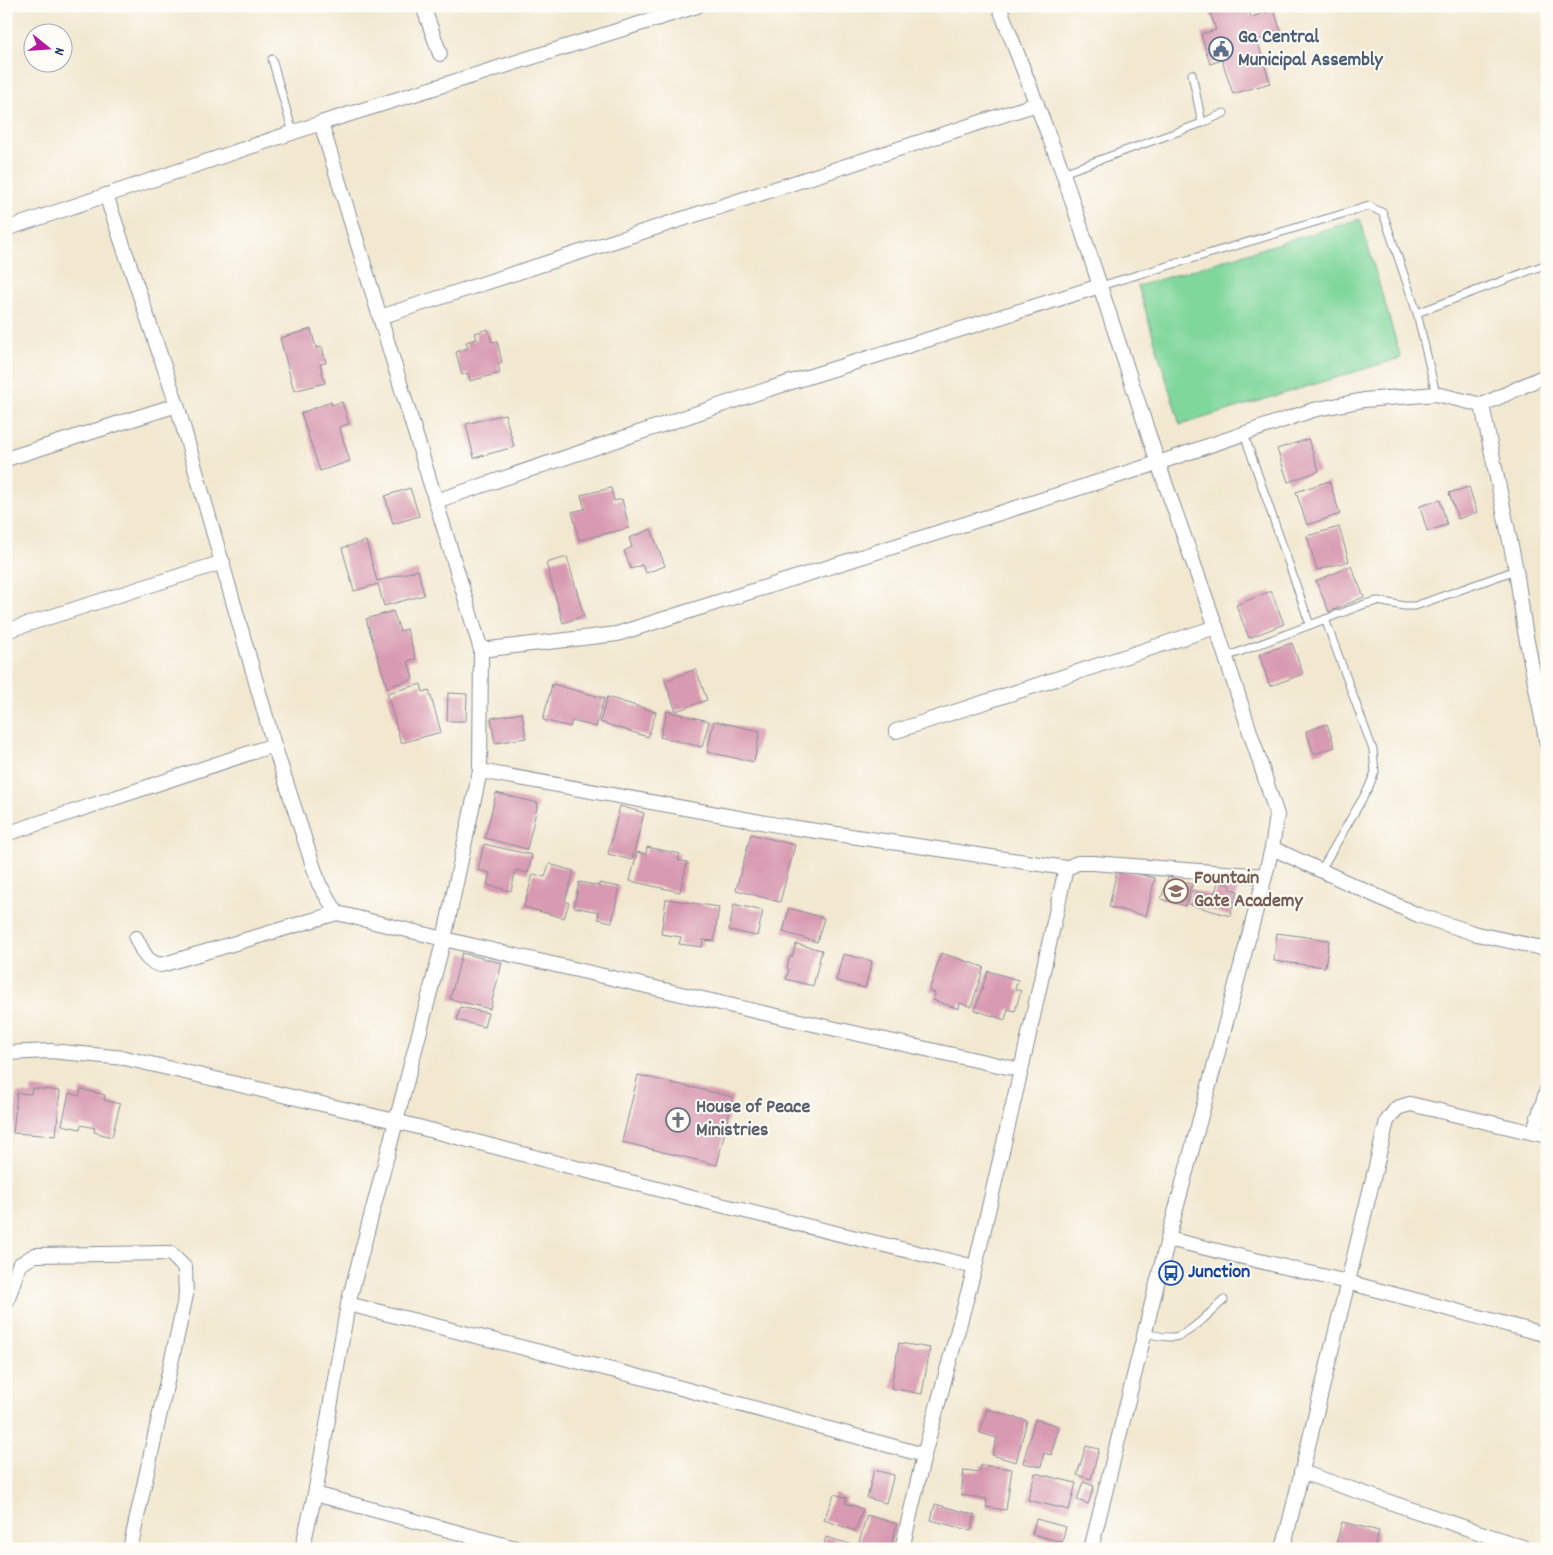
<svg xmlns="http://www.w3.org/2000/svg" width="1553" height="1555" font-family="Dekko,sans-serif">
	<rect width="100%" height="100%" fill="#fdfcf7"/>
	<filter id="ink" filterUnits="userSpaceOnUse"><feTurbulence type="fractalNoise" baseFrequency=".02" numOctaves="2"/><feDisplacementMap in="SourceGraphic" scale="10" xChannelSelector="R" yChannelSelector="G"/><feConvolveMatrix kernelMatrix="1 2 1 2 8 2 1 2 1" color-interpolation-filters="sRGB"/></filter>
	<filter id="wash" filterUnits="userSpaceOnUse"><feTurbulence type="fractalNoise" baseFrequency=".0096" numOctaves="4" result="noise"/><feDisplacementMap in="SourceGraphic" scale="20" xChannelSelector="R" yChannelSelector="G"/><feGaussianBlur stdDeviation="1.12" result="paint"/><feColorMatrix in="noise" values="0 0 0 0 0 0 0 0 0 0 0 0 0 0 0 0 0 1.4 0 .05"/><feComposite in="paint" operator="in"/></filter>
	<g filter="url(#wash)">
		<rect width="100%" height="100%" fill="#f2e8d0"/>
		<polygon fill="#80d79b" stroke="#4e837c" points="1360,219 1401,358 1180,425 1138,286"/>
		<g id="blocks">
			<g fill="#d89ab0">
				<polygon points="1208,6 1247,6 1251,17 1274,10 1281,32 1257,40 1270,83 1233,94 1222,60 1210,64 1201,34 1216,30"/>
				<polygon points="311,329 316,348 322,347 326,363 320,364 325,383 294,391 280,338"/>
				<polygon points="488,329 492,342 497,341 502,362 498,364 500,373 470,381 468,373 462,375 456,352 468,348 466,342 477,339 475,333"/>
				<polygon points="331,402 332,405 342,402 349,424 339,427 350,461 320,471 301,413"/>
				<polygon points="505,414 514,447 474,458 466,424"/>
				<polygon points="1308,439 1319,471 1288,482 1277,449"/>
				<polygon points="1329,481 1340,514 1307,525 1296,492"/>
				<polygon points="1469,487 1477,512 1458,519 1449,493"/>
				<polygon points="410,488 419,516 393,524 385,496"/>
				<polygon points="611,488 614,501 622,499 629,528 579,540 572,512 585,509 581,495"/>
				<polygon points="1440,500 1447,525 1427,531 1420,506"/>
				<polygon points="1339,527 1349,561 1317,570 1307,536"/>
				<polygon points="651,529 665,566 646,573 642,565 631,569 624,551 632,547 629,538"/>
				<polygon points="366,541 377,581 418,570 424,595 384,606 378,584 354,591 342,548"/>
				<polygon points="567,557 584,616 563,623 546,563"/>
				<polygon points="1351,566 1364,597 1329,612 1316,581"/>
				<polygon points="1271,591 1284,624 1249,638 1236,605"/>
				<polygon points="393,611 400,631 407,629 416,659 408,661 413,679 387,687 366,619"/>
				<polygon points="1292,643 1303,674 1270,686 1259,654"/>
				<polygon points="696,669 707,700 676,711 665,681"/>
				<polygon points="421,684 423,692 429,690 441,732 401,743 387,693"/>
				<polygon points="552,684 604,698 596,727 572,721 570,727 543,720"/>
				<polygon points="448,693 467,694 466,721 447,721"/>
				<polygon points="607,697 656,712 648,737 600,722"/>
				<polygon points="667,711 709,721 702,747 660,737"/>
				<polygon points="522,713 526,738 495,743 491,718"/>
				<polygon points="714,721 760,731 754,762 707,752"/>
				<polygon points="1327,724 1335,747 1314,754 1306,731"/>
				<polygon points="496,793 538,803 527,849 485,838"/>
				<polygon points="620,806 644,813 632,860 608,854"/>
				<polygon points="751,834 795,845 780,902 736,890"/>
				<polygon points="484,844 532,855 528,873 516,870 511,891 487,885 490,873 478,870"/>
				<polygon points="647,847 680,854 678,860 687,862 680,892 630,881 637,852 646,854"/>
				<polygon points="549,864 574,871 565,901 569,903 564,918 524,907 533,874 545,877"/>
				<polygon points="1117,869 1155,878 1146,916 1109,907"/>
				<polygon points="1168,877 1192,884 1185,906 1161,899"/>
				<polygon points="579,882 599,886 599,883 620,887 612,922 598,919 599,912 574,907"/>
				<polygon points="1218,882 1231,885 1230,889 1238,891 1230,916 1188,904 1192,890 1214,896"/>
				<polygon points="666,899 719,907 714,941 703,940 702,947 679,944 681,937 661,934"/>
				<polygon points="734,904 763,911 757,936 729,930"/>
				<polygon points="789,908 824,918 817,942 783,932"/>
				<polygon points="1277,933 1329,940 1325,967 1274,961"/>
				<polygon points="796,944 822,950 813,986 786,979 789,969 787,968 790,956 792,957"/>
				<polygon points="462,953 502,963 490,1009 450,999"/>
				<polygon points="941,953 984,967 971,1007 960,1003 959,1009 933,1000 935,993 929,991"/>
				<polygon points="843,954 872,961 865,988 836,981"/>
				<polygon points="988,971 1018,980 1015,989 1021,991 1015,1011 1008,1009 1005,1020 975,1010"/>
				<polygon points="460,1007 488,1013 484,1027 457,1020"/>
				<polygon points="638,1075 733,1097 717,1165 622,1142"/>
				<polygon points="32,1088 60,1091 56,1136 13,1133 17,1093 31,1094"/>
				<polygon points="81,1089 105,1095 104,1100 120,1104 112,1137 94,1132 95,1128 81,1125 80,1129 62,1125 69,1093 79,1096"/>
				<polygon points="899,1343 930,1348 922,1394 891,1388"/>
				<polygon points="987,1409 1027,1421 1016,1462 992,1455 997,1438 980,1433"/>
				<polygon points="1035,1419 1059,1426 1051,1455 1044,1453 1041,1467 1023,1463"/>
				<polygon points="1086,1446 1099,1449 1091,1479 1077,1475"/>
				<polygon points="981,1465 1012,1469 1006,1510 986,1507 987,1499 961,1495 964,1470 980,1472"/>
				<polygon points="874,1470 894,1475 886,1503 867,1498"/>
				<polygon points="1035,1473 1076,1483 1069,1510 1028,1500"/>
				<polygon points="1083,1482 1094,1486 1088,1504 1077,1500"/>
				<polygon points="834,1494 847,1498 845,1503 863,1509 855,1531 824,1520"/>
				<polygon points="935,1504 975,1515 971,1531 931,1520"/>
				<polygon points="867,1515 897,1524 890,1549 870,1549 858,1546"/>
				<polygon points="1036,1519 1066,1527 1062,1542 1032,1534"/>
				<polygon points="1342,1522 1379,1531 1374,1549 1335,1548"/>
				<polygon points="826,1537 857,1546 857,1549 823,1549"/>
				<polygon points="1031,1543 1048,1548 1048,1549 1029,1549"/>
				<polygon points="1201,1545 1214,1548 1214,1549 1200,1549"/>
			</g>
		</g>
	</g>
	<g filter="url(#ink)">
		<use href="#blocks" fill-opacity="0" stroke="#868c97" stroke-width="1"/>
		<g fill="none" stroke-linecap="round" stroke-linejoin="round">
			<g stroke="#868c97" stroke-width="9">
				<g id="service">
					<polyline points="272,59 293,133"/>
					<polyline points="1192,74 1202,123"/>
					<polyline points="1063,173 1202,123 1224,113"/>
					<polyline points="1100,286 1369,206 1383,213 1417,313 1436,394"/>
					<polyline points="1417,313 1547,264"/>
					<polyline points="1244,434 1310,625"/>
					<polyline points="1226,657 1365,604 1378,601 1404,606 1415,606 1516,570"/>
					<polyline points="1321,870 1368,789 1375,772 1373,750 1325,619"/>
					<path d="M 1145,1333 C 1153,1335 1164,1337 1173,1337 C 1189,1336 1211,1311 1224,1300"/>
				</g>
			</g>
			<g stroke="#868c97" stroke-width="16">
				<g id="minor">
					<polyline points="423,6 440,54"/>
					<polyline points="999,6 1063,173 1158,463 1216,627 1277,815 1272,848 1265,876 1168,1239 1091,1549"/>
					<polyline points="106,195 177,405 274,745 319,884 337,913"/>
					<polyline points="6,229 321,123 697,6"/>
					<polyline points="380,317 1037,104"/>
					<polyline points="1482,405 1516,570 1525,631 1547,744"/>
					<polyline points="6,459 177,405"/>
					<polyline points="436,501 769,389 1100,286"/>
					<polyline points="6,631 223,562"/>
					<polyline points="481,650 617,634 1158,463 1313,410 1364,400 1436,394 1482,405 1547,375"/>
					<polyline points="896,731 1216,627"/>
					<polyline points="480,771 783,826 1066,868 1078,863 1093,863 1265,876"/>
					<polyline points="6,834 274,745"/>
					<polyline points="1272,848 1418,915 1477,934 1547,949"/>
					<path d="M 136,938 C 143,951 145,962 161,965 L 337,913 L 444,939 L 759,1012 L 1021,1070"/>
					<polyline points="6,1053 50,1051 125,1058 395,1121 700,1200 975,1267"/>
					<polyline points="1533,1133 1547,1090"/>
					<polyline points="1168,1239 1347,1282 1547,1335"/>
					<polyline points="6,1304 19,1265 35,1255 170,1253 185,1268 186,1295 130,1549"/>
					<polyline points="348,1304 648,1379 924,1455"/>
					<polyline points="1301,1472 1528,1549"/>
					<polyline points="315,1494 519,1549"/>
					<polyline points="302,1549 315,1494 348,1304 444,939 480,771 481,650 321,123"/>
					<polyline points="902,1549 924,1455 975,1267 1021,1070 1066,868"/>
					<polyline points="1283,1549 1387,1121 1397,1108 1410,1104 1547,1136"/>
				</g>
			</g>
			<use href="#service" stroke="#fff" stroke-width="7"/>
			<use href="#minor" stroke="#fff" stroke-width="14"/>
		</g>
	</g>
	<defs>
		<g id="civic-ring" transform="scale(1.25)"><circle r="9.5" fill="#fdfcf7" stroke="#5c6f8a" stroke-width="1.5"/><path d="M-.6-6.5H3V-4.5H.6V-3L4-1V1h2V6H-6V1h2V-1L-.6-3ZM-1.2 2.5V6h2.4V2.5Z" fill="#5c6f8a"/></g>
		<g id="school-ring" transform="scale(1.25)"><circle r="9.5" fill="#fdfcf7" stroke="#8d6e63" stroke-width="1.5"/><path d="M0-5L7-2L0 1L-7-2ZM-4 1L0 2.5L4 1V4Q0 6-4 4Z" fill="#8d6e63"/></g>
		<g id="church-ring" transform="scale(1.25)"><circle r="9.5" fill="#fdfcf7" stroke="#6b7280" stroke-width="1.5"/><path d="M-1.2-6h2.4v3.5h3.3v2.4h-3.3V6h-2.4V-.1h-3.3v-2.4h3.3Z" fill="#6b7280"/></g>
		<g id="bus-ring" transform="scale(1.25)"><circle r="9.5" fill="#fdfcf7" stroke="#1a4fb4" stroke-width="1.5"/><path d="M-5-6H5V4H4V6H2V4H-2V6H-4V4H-5ZM-3.5-4V0h7V-4ZM-3.5 1.2v1.5H-2V1.2ZM2 1.2v1.5H3.5V1.2Z" fill="#1a4fb4"/></g>
	</defs>
	<g fill-rule="evenodd">
		<use href="#civic-ring" x="1221" y="49"/>
		<use href="#school-ring" x="1176" y="891"/>
		<use href="#church-ring" x="678" y="1120"/>
		<use href="#bus-ring" x="1171" y="1273"/>
	</g>
	<g text-anchor="middle" dominant-baseline="central" stroke-width="4" stroke-linejoin="round" paint-order="stroke">
		<g font-size="20" font-weight="bold" fill="#4e5e75" stroke="#fdfcf7" text-anchor="start">
			<text x="1238" y="38">Ga Central<tspan x="1238" dy="23">Municipal Assembly</tspan></text>
		</g>
		<g font-size="20" font-weight="bold" fill="#785e54" stroke="#fdfcf7" text-anchor="start">
			<text x="1194" y="879">Fountain<tspan x="1194" dy="23">Gate Academy</tspan></text>
		</g>
		<g font-size="20" font-weight="bold" fill="#5b616d" stroke="#fdfcf7" text-anchor="start">
			<text x="696" y="1108">House of Peace<tspan x="696" dy="23">Ministries</tspan></text>
		</g>
		<g font-size="20" font-weight="bold" fill="#164399" stroke="#fdfcf7" text-anchor="start">
			<text x="1188" y="1273">Junction</text>
		</g>
	</g>
	<rect width="1553" height="1555" fill="none" stroke="#fdfcf7" stroke-width="25"/>
	<g transform="translate(48 48) rotate(107)"><circle r="24" fill="#fdfcf7" stroke="#a3aaba"/>
	<path d="M0-4L9 19L0 12L-9 19Z" fill="#b5179e"/>
	<text y="-8" font-size="14" font-weight="bold" text-anchor="middle" fill="#1b2f5e">N</text>
	</g>
</svg>
